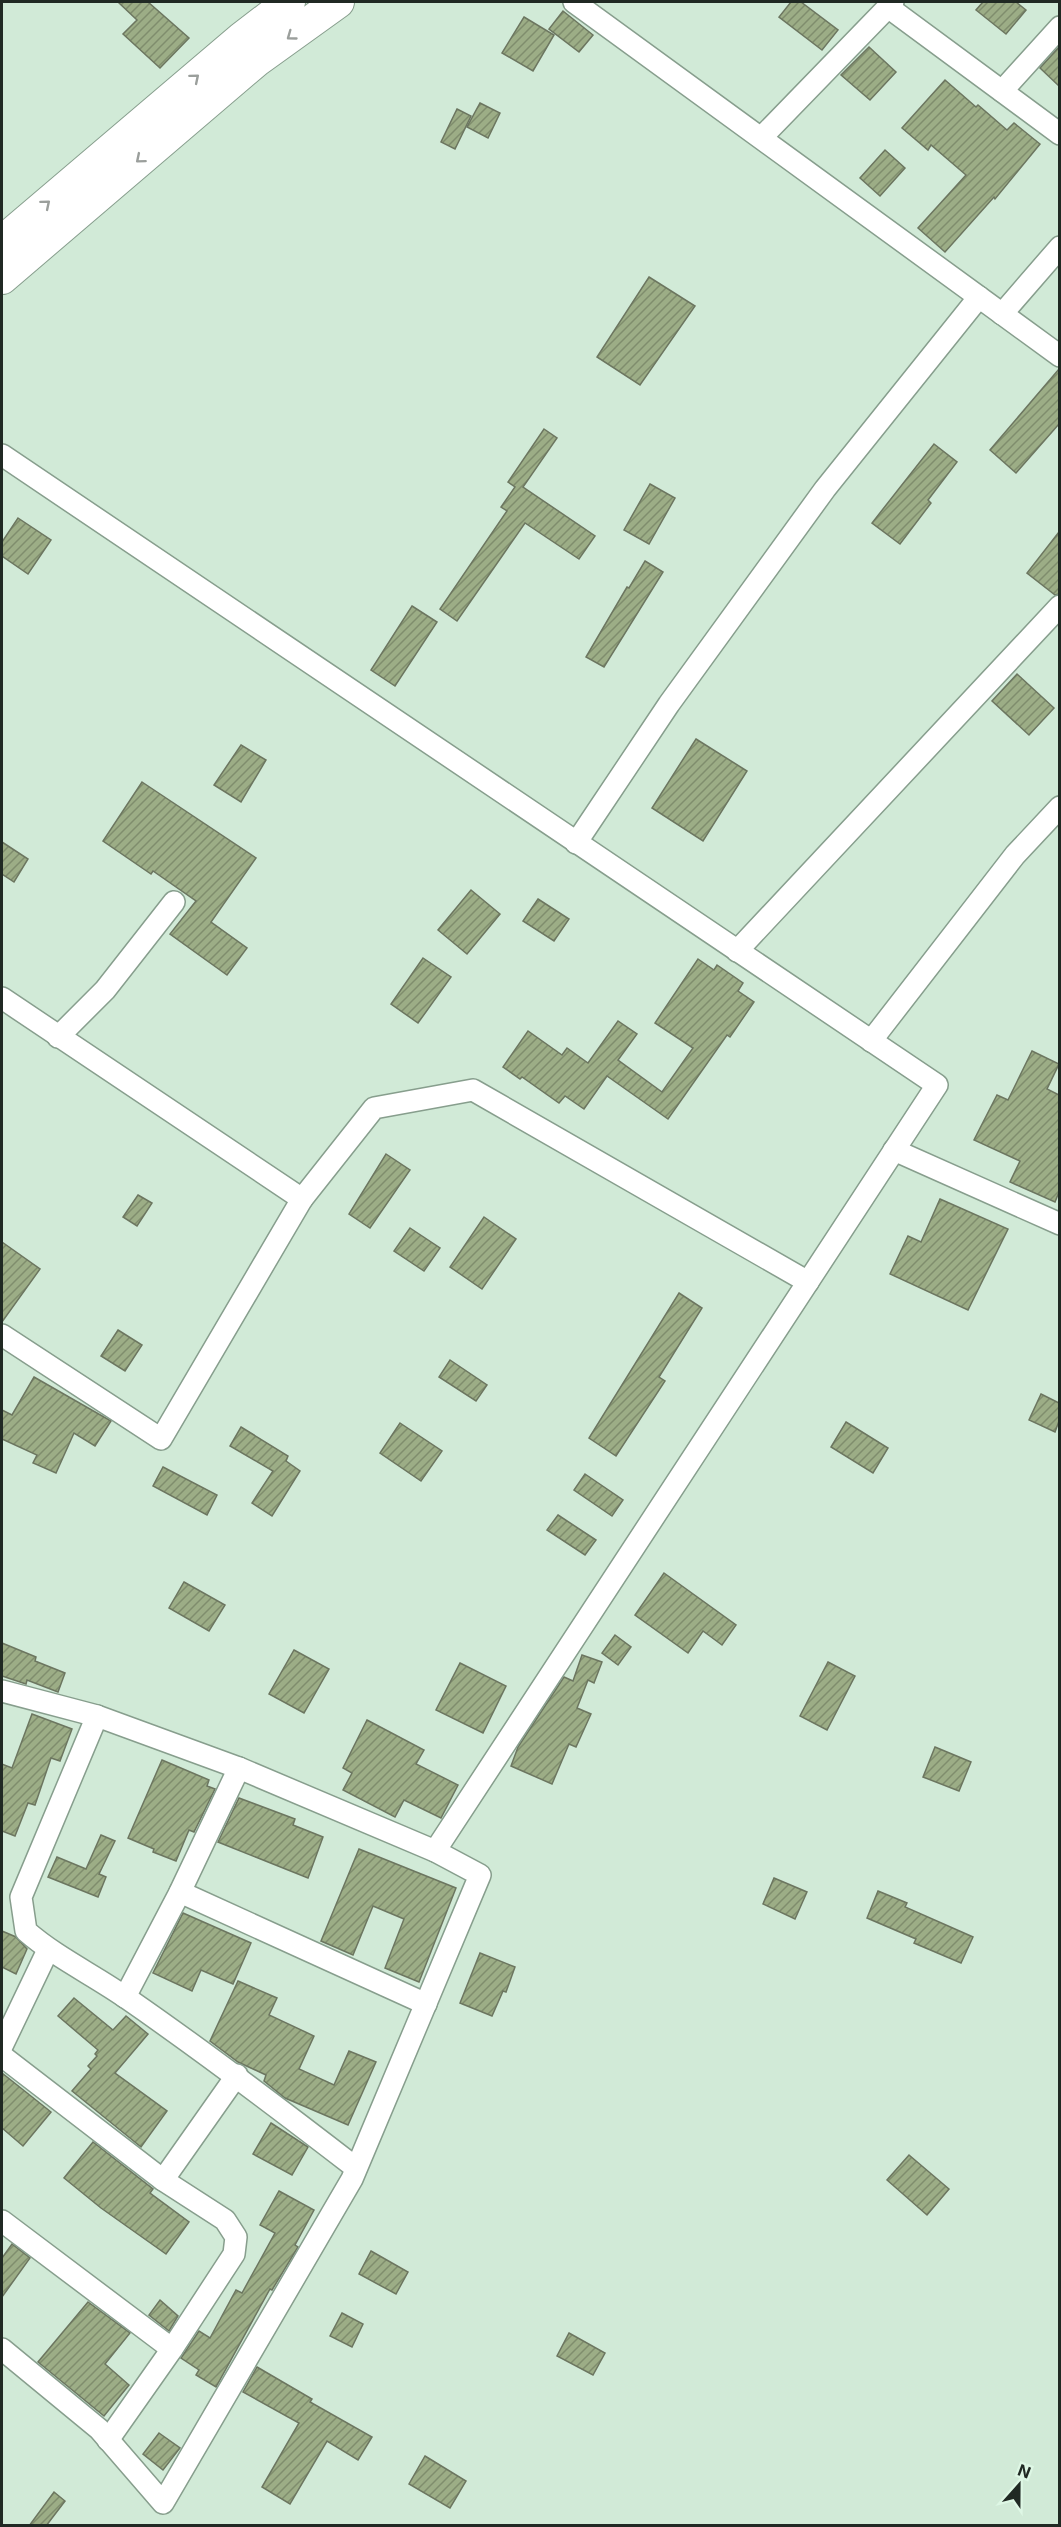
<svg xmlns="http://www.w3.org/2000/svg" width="1061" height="2527" font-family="Inter,sans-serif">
	<defs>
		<pattern id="building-hatch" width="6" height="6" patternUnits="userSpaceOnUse" patternTransform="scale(1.5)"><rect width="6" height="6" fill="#9cad86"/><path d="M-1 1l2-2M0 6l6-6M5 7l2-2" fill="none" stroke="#7f8d6d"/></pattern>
	</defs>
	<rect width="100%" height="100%" fill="#d1ead7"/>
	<g fill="url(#building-hatch)" stroke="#6c7660" stroke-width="1.5">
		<polygon points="118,2 148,2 189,38 160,68 123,34 137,20"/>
		<polygon points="791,2 801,2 838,30 822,50 779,17"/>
		<polygon points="983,2 1016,2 1026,10 1006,34 976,10"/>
		<polygon points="563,11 593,35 579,52 549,29"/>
		<polygon points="524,17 554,35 533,71 502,53"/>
		<polygon points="869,47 896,72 870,100 841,75"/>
		<polygon points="1059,47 1059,86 1040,68"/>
		<polygon points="945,80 976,107 978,105 1007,130 1014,123 1040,144 995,199 994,197 945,252 918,228 966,175 931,145 928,150 902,128"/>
		<polygon points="480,103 500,113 488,138 467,127"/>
		<polygon points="457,109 471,116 455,149 441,142"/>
		<polygon points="885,150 905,168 880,196 860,178"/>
		<polygon points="649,277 695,306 640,385 597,357"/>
		<polygon points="1059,369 1059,424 1016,473 990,450"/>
		<polygon points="544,429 557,438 523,487 595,536 579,559 525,523 457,621 440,609 507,511 501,507 515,487 508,482"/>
		<polygon points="934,444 957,462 928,500 931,503 900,544 872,523"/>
		<polygon points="650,484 675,498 649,544 624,530"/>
		<polygon points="18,518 51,540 28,574 2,556 2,542"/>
		<polygon points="1059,532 1059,594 1055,595 1027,573"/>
		<polygon points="645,561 663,572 604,667 586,657 627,587 629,588"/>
		<polygon points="412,606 437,622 395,686 371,670"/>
		<polygon points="1017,674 1054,708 1029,735 992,701"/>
		<polygon points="696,739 747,771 703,841 652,808"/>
		<polygon points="241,745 266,760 241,802 214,785"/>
		<polygon points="142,782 256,858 211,922 247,948 227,975 170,934 196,901 153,871 151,874 103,841"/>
		<polygon points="2,842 28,859 14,882 2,874"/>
		<polygon points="471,890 500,914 467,954 438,930"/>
		<polygon points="538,899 569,919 554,941 523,921"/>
		<polygon points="423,958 451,977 418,1023 391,1004"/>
		<polygon points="698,959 714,970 717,965 743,983 738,991 754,1002 730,1037 727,1035 668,1119 607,1076 584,1109 565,1096 559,1103 522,1077 520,1079 503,1067 528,1031 562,1055 567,1048 588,1063 618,1021 637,1034 618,1060 662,1092 693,1048 655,1023"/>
		<polygon points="1032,1051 1059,1064 1047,1089 1059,1095 1059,1192 1055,1202 1010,1182 1020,1161 974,1140 997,1095 1008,1100"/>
		<polygon points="386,1154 410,1170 370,1228 349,1214"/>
		<polygon points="138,1195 152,1203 137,1226 123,1217"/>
		<polygon points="940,1199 1008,1229 968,1310 890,1274 908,1236 921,1242"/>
		<polygon points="484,1217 516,1239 482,1289 450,1267"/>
		<polygon points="410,1228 440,1248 424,1271 394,1251"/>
		<polygon points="2,1242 40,1269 2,1322"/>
		<polygon points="679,1293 702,1308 659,1377 665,1381 616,1456 589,1438"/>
		<polygon points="118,1330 142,1345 125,1371 101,1356"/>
		<polygon points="450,1360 487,1385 476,1401 439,1377"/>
		<polygon points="34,1377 111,1421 95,1446 74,1433 56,1473 33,1463 37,1455 2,1439 2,1410 12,1415"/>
		<polygon points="1041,1394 1059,1403 1059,1421 1055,1432 1029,1420"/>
		<polygon points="846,1422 888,1448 873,1473 831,1447"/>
		<polygon points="400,1423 442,1451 421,1481 380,1453"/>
		<polygon points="241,1427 288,1456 286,1461 300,1471 272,1516 252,1503 273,1471 230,1446"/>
		<polygon points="163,1467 217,1495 207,1515 153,1486"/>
		<polygon points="585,1474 623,1500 612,1516 574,1490"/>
		<polygon points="558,1515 596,1540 585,1555 547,1530"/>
		<polygon points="664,1573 736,1625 722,1645 703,1631 688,1653 635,1615"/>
		<polygon points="184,1582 225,1605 209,1631 169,1608"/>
		<polygon points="615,1635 631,1647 618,1665 602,1653"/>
		<polygon points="2,1643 36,1657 35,1661 65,1673 58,1692 27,1680 26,1684 2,1676"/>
		<polygon points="294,1650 329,1669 304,1713 269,1694"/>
		<polygon points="582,1655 602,1662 594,1683 588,1680 577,1708 591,1714 576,1747 569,1744 552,1784 511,1766 518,1747 564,1677 573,1681"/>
		<polygon points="828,1662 855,1676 827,1730 800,1716"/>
		<polygon points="460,1663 506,1686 483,1733 436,1710"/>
		<polygon points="32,1714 72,1729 60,1761 51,1758 35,1805 28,1803 15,1836 2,1831 2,1764 12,1768"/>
		<polygon points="367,1720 424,1750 416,1764 458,1785 441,1818 404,1800 395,1817 343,1790 352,1773 343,1768"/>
		<polygon points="935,1747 971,1762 959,1791 923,1777"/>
		<polygon points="162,1760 209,1780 207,1786 215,1789 194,1832 189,1830 176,1861 153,1852 154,1849 128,1838"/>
		<polygon points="239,1798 295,1819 293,1825 323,1837 308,1878 218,1842"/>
		<polygon points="101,1835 115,1841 99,1874 106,1877 98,1897 48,1877 57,1857 86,1869"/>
		<polygon points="359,1849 456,1888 419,1982 385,1968 404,1919 373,1906 353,1955 321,1941"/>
		<polygon points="774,1878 807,1892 795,1919 763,1904"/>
		<polygon points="878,1891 907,1903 905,1907 973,1937 961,1963 914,1943 916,1939 867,1918"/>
		<polygon points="183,1913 251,1943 233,1984 201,1970 192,1991 153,1973"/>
		<polygon points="2,1931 16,1937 27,1949 16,1974 2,1967"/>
		<polygon points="480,1953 515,1967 506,1992 503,1991 492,2016 460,2003"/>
		<polygon points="238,1981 277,1998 269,2015 314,2036 299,2069 334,2085 349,2051 376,2062 348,2125 285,2098 264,2081 266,2075 238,2062 210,2041"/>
		<polygon points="74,1998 113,2030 126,2016 148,2034 115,2073 167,2111 141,2147 72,2091 91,2069 88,2066 97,2056 95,2054 98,2050 58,2016"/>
		<polygon points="2,2073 51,2112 23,2146 2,2128"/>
		<polygon points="271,2123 308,2147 292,2175 253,2154"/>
		<polygon points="93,2142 153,2189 150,2193 189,2222 166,2254 101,2208 64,2178"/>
		<polygon points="909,2155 949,2189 927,2215 887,2180"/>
		<polygon points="279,2191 314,2210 295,2245 298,2247 272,2290 270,2289 216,2387 196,2375 199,2370 181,2358 199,2331 210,2338 236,2290 242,2293 275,2233 260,2225"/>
		<polygon points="12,2244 30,2258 2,2297 2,2258"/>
		<polygon points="371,2251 408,2272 396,2294 359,2274"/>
		<polygon points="160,2300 178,2316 169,2331 149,2315"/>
		<polygon points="88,2302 130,2333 105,2364 129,2385 104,2416 38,2362"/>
		<polygon points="342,2313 363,2324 352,2347 330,2336"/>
		<polygon points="569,2333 605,2353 593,2375 557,2356"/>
		<polygon points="257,2367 312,2399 310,2402 372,2437 358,2460 327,2441 290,2504 262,2487 299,2423 243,2392"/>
		<polygon points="159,2433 180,2448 163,2470 143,2454"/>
		<polygon points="425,2456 466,2481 450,2508 409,2484"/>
		<polygon points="54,2492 65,2501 46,2526 29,2526"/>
	</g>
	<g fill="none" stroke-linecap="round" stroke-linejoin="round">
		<g stroke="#879e8d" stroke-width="24">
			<g id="minor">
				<polyline points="574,2 1060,356"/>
				<polyline points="888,7 1060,134"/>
				<polyline points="1002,91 1060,27"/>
				<polyline points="762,137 893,2"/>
				<polyline points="1002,314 1060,247"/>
				<polyline points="2,455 937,1085 435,1851"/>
				<polyline points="576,843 669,704 825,489 979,297"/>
				<polyline points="737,951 1060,606"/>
				<polyline points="2,998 302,1199 161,1439 2,1335"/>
				<polyline points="58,1037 105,990 174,902"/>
				<polyline points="871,1041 1015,855 1060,807"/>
				<polyline points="894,1150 1060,1224"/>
				<polyline points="302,1199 374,1108 473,1090 808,1282"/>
				<polyline points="2,1691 97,1716 239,1768 435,1851 480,1875 352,2179 163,2503 99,2429 2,2349"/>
				<path d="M 97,1716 L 21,1897 L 26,1931 C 57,1958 94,1975 128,1999 C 206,2053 281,2110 356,2168"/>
				<polyline points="180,1892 426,2004"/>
				<polyline points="125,1997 180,1892 239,1768"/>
				<polyline points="2,2046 48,1950"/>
				<polyline points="2,2056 163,2180 225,2220 236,2237 234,2254 172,2349 108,2440"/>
				<polyline points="163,2180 237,2075"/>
				<polyline points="2,2221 172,2349"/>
			</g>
		</g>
		<g stroke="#879e8d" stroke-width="34">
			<g id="highway">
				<polyline points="2,242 242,38 289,2"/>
				<polyline points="2,278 256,61 338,2"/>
			</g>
		</g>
		<use href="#minor" stroke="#fff" stroke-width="21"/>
		<use href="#highway" stroke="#fff" stroke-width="32"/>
	</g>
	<defs><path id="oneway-chevron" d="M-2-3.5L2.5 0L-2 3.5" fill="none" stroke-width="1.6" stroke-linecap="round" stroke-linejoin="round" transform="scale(1.5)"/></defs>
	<g stroke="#9b9f9c">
		<use href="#oneway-chevron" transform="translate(291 36) rotate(144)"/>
		<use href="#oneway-chevron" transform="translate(195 78) rotate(-40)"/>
		<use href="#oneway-chevron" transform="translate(140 159) rotate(140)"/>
		<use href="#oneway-chevron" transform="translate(46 204) rotate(-40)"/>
	</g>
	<rect width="1061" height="2527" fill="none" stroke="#202923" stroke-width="6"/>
	<g transform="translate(1019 2485) rotate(21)" stroke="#def7e5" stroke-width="4.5" paint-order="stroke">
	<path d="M0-4.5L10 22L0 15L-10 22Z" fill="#202923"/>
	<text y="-9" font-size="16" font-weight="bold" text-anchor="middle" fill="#202923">N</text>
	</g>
</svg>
